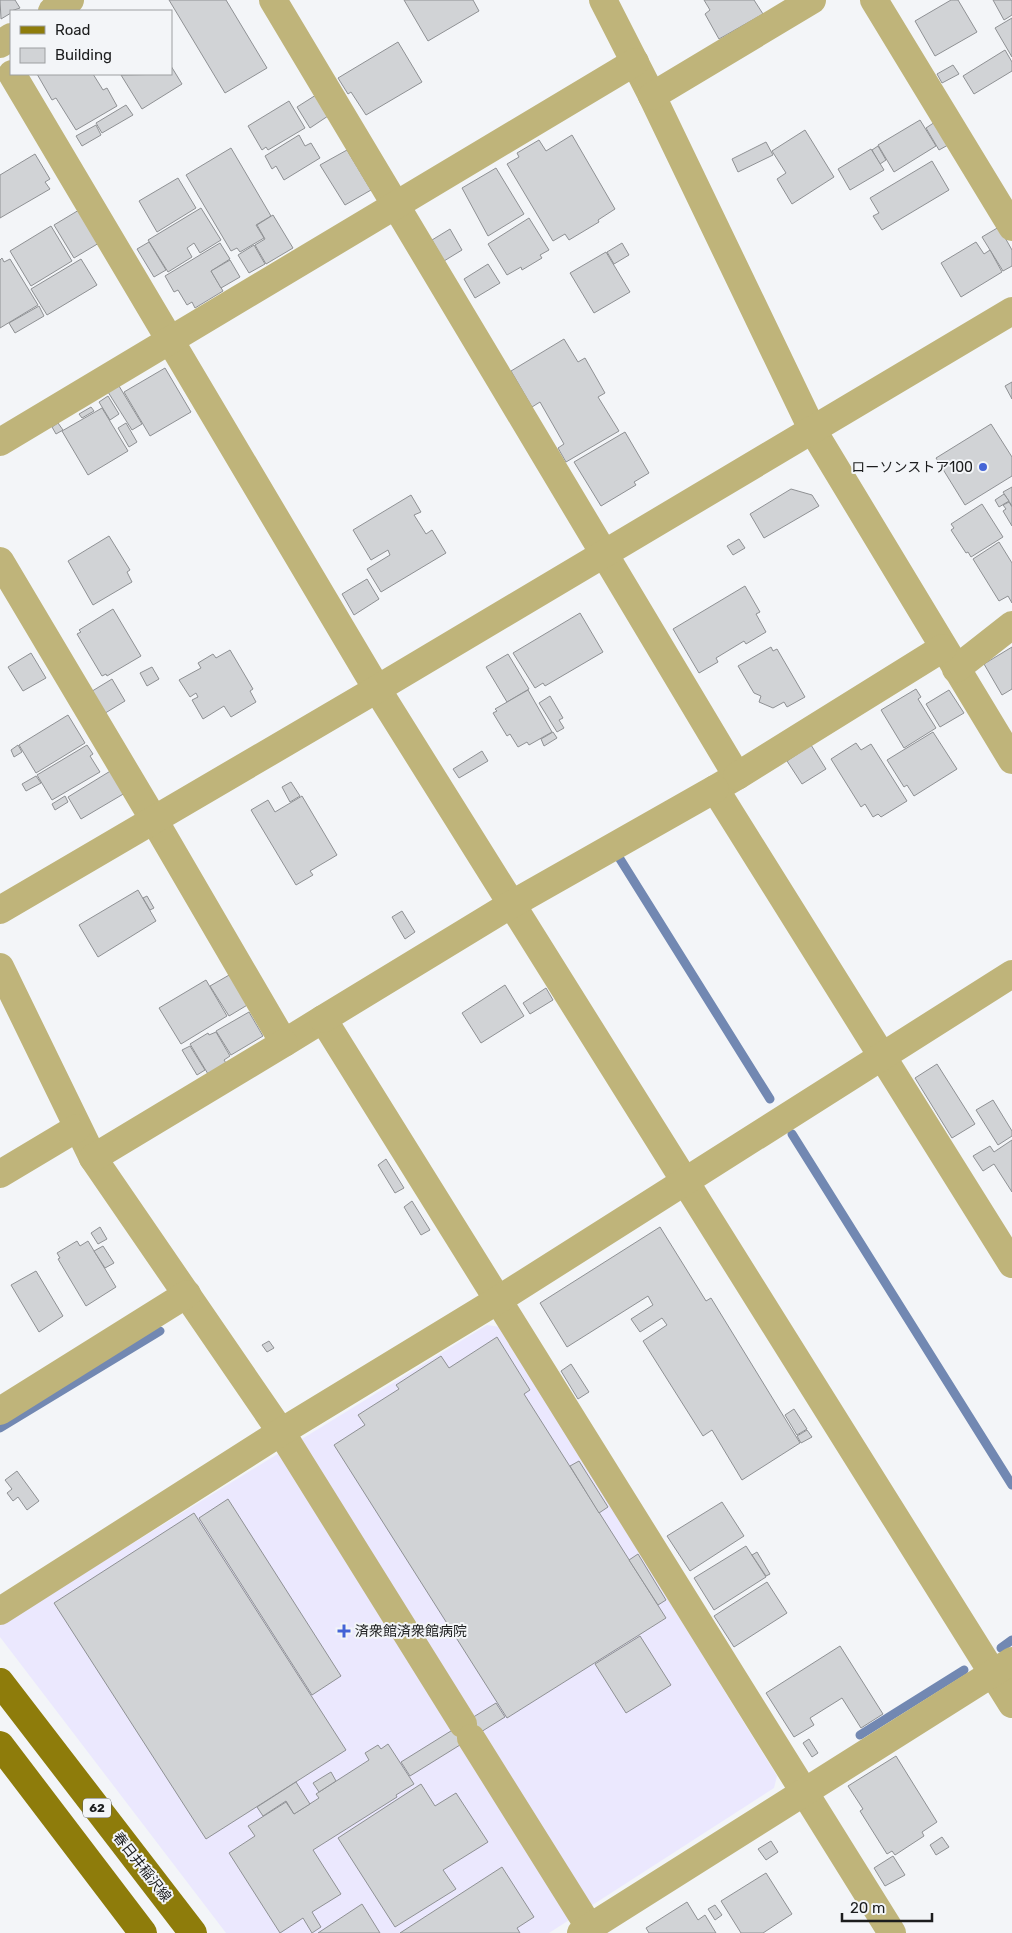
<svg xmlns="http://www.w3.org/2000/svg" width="1012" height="1933" font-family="Rubik,'Noto Sans JP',sans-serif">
	<rect width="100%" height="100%" fill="#f3f5f8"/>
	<polygon fill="#ebe8fe" points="487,1325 500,1327 777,1776 774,1788 549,1933 226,1933 0,1637 0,1625"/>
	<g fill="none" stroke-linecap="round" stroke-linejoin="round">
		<g stroke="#7288b2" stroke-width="9">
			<polyline points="620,859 770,1099"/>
			<polyline points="792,1134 1012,1485"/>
			<polyline points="0,1428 160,1331"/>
			<polyline points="1001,1648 1012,1640"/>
			<polyline points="860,1735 964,1670"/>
		</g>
	</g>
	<g fill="#d1d3d6" stroke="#8f9194">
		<polygon points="0,0 15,0 20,8 11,11 11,13 1,19"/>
		<polygon points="169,0 226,0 267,68 225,93"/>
		<polygon points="404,0 473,0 479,11 428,41"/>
		<polygon points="704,0 754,0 763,14 719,39 705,14 710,10"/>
		<polygon points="951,0 958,0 977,32 935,56 915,21"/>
		<polygon points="993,0 1012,0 1012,15 1004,20"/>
		<polygon points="1012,18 1012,57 995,28"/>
		<polygon points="398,42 422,82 366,115 351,92 348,94 338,78"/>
		<polygon points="1005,50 1012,62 1012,71 974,94 963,76"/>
		<polygon points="953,65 959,74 942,83 937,74"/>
		<polygon points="171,66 182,84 142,109 121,75 171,74"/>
		<polygon points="37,74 93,74 103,90 107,88 117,106 76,130 56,98 52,100"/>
		<polygon points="316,95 328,116 310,128 297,107"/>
		<polygon points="289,101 305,128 268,150 266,147 262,150 248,126"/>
		<polygon points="126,105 133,115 102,133 96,123"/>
		<polygon points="920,120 936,146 894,172 878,145"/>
		<polygon points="935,122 948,145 939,150 926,128"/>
		<polygon points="96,125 101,135 82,146 76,136"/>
		<polygon points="805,130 834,177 792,204 777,179 786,173 772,151"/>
		<polygon points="299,135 305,146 311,143 320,158 284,180 276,166 272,169 265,156"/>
		<polygon points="572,135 615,209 598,220 599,222 569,240 565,234 553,241 507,164 519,157 517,153 539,140 546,151"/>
		<polygon points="766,142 773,155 738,172 732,159"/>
		<polygon points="878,146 886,160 880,164 872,150"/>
		<polygon points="231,148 271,216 256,225 264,238 240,252 237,248 231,251 186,175"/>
		<polygon points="871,149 884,170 850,190 838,169"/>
		<polygon points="347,150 371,190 345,205 320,165"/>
		<polygon points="35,154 50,179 45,182 50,189 0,218 0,175"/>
		<polygon points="932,161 949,190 882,230 873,216 879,213 870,198"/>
		<polygon points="496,168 524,214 488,236 462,188"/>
		<polygon points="178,178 196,208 157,232 139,201"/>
		<polygon points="201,208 221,240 200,253 194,243 187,248 192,257 168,272 148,240"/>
		<polygon points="79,210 99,243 74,258 54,225"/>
		<polygon points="273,215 293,248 266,264 255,245 265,239 257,225"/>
		<polygon points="529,218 549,250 540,255 542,258 522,270 521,267 507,275 488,244"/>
		<polygon points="51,226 72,261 31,286 10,251"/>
		<polygon points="999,227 1012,250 1012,266 1003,271 982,237"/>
		<polygon points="450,229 462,250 444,261 432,240"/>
		<polygon points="149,242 166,270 154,277 137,249"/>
		<polygon points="976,242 984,254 990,250 1002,272 961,297 941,263"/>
		<polygon points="220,243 230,259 211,271 223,291 195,308 192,302 187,305 178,290 174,292 165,276"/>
		<polygon points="622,243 629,255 614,264 607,252"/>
		<polygon points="254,245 265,264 249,273 238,255"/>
		<polygon points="606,252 630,292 594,313 570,273"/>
		<polygon points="2,258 4,262 10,259 38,305 0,328 0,260"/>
		<polygon points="81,259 97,285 47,315 31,289"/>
		<polygon points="230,260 240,277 221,288 211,271"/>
		<polygon points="488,264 500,283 475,298 464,279"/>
		<polygon points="39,306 44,316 15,333 9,323"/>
		<polygon points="564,339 578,362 585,358 605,393 598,397 619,431 566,462 558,448 564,444 540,402 532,407 511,371"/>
		<polygon points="165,368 191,412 150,436 124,392"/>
		<polygon points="1012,382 1012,399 1005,386"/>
		<polygon points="119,386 142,424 132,430 108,392"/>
		<polygon points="108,396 119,414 110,420 99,402"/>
		<polygon points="91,407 94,411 82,418 79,414"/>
		<polygon points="102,408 128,451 88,475 62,431"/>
		<polygon points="58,423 63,430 56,434 52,427"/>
		<polygon points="126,423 137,442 129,447 118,428"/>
		<polygon points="991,424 1012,457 1012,476 965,505 936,458"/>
		<polygon points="625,432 649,473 634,482 636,485 601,506 574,462"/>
		<polygon points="1012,487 1012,506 1003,492"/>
		<polygon points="791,489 812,495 819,506 764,538 750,514"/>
		<polygon points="1004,494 1009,501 999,507 995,500"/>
		<polygon points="411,495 421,512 414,515 426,534 432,530 446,553 381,592 367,569 390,555 388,550 371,560 353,530"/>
		<polygon points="1009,502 1012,507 1012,526 1003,511 1006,509 1003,505"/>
		<polygon points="982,504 1003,537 971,557 968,552 966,553 951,530 954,528 951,524"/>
		<polygon points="109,536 130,570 127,572 132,582 93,605 68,561"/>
		<polygon points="739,539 745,548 733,555 727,546"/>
		<polygon points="999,542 1012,563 1012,603 1008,596 999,601 973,559"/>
		<polygon points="367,579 379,599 354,615 342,594"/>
		<polygon points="745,586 760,612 756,614 766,632 746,644 744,641 716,658 718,662 699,673 673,629"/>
		<polygon points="113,609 141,656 107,676 106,674 102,676 77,634 81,632 79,630"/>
		<polygon points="580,613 603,652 545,686 543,683 535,688 513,653"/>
		<polygon points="771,647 773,651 777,649 805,697 787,707 784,702 773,708 759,702 761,696 754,693 738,666"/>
		<polygon points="1012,647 1012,689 1002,695 984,664"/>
		<polygon points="230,650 253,689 250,691 256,702 231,717 224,706 203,719 192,700 198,697 196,693 190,697 179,680 201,668 198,663 213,654 216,658"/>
		<polygon points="31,653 46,678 23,691 8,667"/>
		<polygon points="508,654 529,689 507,702 486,667"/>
		<polygon points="152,667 159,679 147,686 140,673"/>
		<polygon points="112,679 125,701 102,715 89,693"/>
		<polygon points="916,689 921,697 918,699 936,728 904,748 881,710"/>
		<polygon points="528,690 552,732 529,745 527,742 518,747 510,734 507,736 493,713 497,711 495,709"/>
		<polygon points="949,690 964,713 940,727 926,704"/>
		<polygon points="550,696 563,718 559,720 564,728 557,732 539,703"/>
		<polygon points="68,715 85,743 36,773 19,745"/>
		<polygon points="553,732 557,738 544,746 541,739"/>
		<polygon points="933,732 957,769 914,796 907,785 904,787 887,760"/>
		<polygon points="856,743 861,750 871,744 907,801 881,817 878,814 873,817 865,804 861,807 831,759"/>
		<polygon points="18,745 22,752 14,757 11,750"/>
		<polygon points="87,745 93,754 90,756 100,772 52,800 37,775"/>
		<polygon points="811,745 826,769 802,784 787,761"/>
		<polygon points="482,751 488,761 459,778 453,769"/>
		<polygon points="112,770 125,793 81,819 68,797"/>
		<polygon points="36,776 41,783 26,791 22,784"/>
		<polygon points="291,782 300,796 290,802 282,787"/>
		<polygon points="65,796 68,802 55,810 52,804"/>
		<polygon points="302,796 337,855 310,871 313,875 296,885 251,810 268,800 275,812"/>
		<polygon points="138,890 156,921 98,957 79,925"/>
		<polygon points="147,896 154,908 150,910 143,898"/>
		<polygon points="402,911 415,932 405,939 392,917"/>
		<polygon points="231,974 249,1004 229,1016 210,986"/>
		<polygon points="206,980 227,1016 181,1044 159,1008"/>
		<polygon points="505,985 524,1016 481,1043 462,1013"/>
		<polygon points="546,988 553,1000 530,1014 523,1003"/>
		<polygon points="249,1012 263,1036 231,1055 216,1031"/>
		<polygon points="216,1032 230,1056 224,1060 226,1063 208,1074 190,1044 208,1033 209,1035"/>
		<polygon points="190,1046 205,1070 197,1075 182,1050"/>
		<polygon points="937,1064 975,1124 952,1138 915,1078"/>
		<polygon points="993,1100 1012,1131 1012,1136 998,1145 976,1110"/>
		<polygon points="1012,1140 1012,1192 994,1164 983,1171 973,1156 990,1146 994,1152"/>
		<polygon points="386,1159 404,1188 395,1193 378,1165"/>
		<polygon points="412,1201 430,1230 421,1235 404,1207"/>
		<polygon points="100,1227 107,1239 98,1244 91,1233"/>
		<polygon points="660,1227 706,1301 711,1298 800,1443 742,1480 712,1430 703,1436 643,1341 667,1325 662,1318 640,1332 631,1319 653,1305 648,1296 567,1347 540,1303"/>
		<polygon points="77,1241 80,1246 88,1241 116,1287 86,1306 58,1259 60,1258 57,1253"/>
		<polygon points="103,1246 114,1263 105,1268 94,1251"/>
		<polygon points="36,1271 63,1316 39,1332 11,1285"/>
		<polygon points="497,1337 530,1390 524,1394 666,1618 507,1718 334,1445 365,1425 358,1415 399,1389 396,1385 441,1356 449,1368"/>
		<polygon points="269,1341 274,1348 267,1352 262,1345"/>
		<polygon points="571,1364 589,1392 578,1399 561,1371"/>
		<polygon points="794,1409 807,1429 797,1435 785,1415"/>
		<polygon points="807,1430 812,1437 801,1443 797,1436"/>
		<polygon points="579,1461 608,1507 599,1513 570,1466"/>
		<polygon points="17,1471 39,1501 27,1510 18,1497 13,1501 7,1493 12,1489 5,1480"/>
		<polygon points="228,1499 341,1676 312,1695 199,1518"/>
		<polygon points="722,1502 744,1536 690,1571 667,1536"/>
		<polygon points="194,1513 346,1750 206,1839 54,1603"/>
		<polygon points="746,1546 766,1577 714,1610 694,1578"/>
		<polygon points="757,1552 770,1574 766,1576 752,1555"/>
		<polygon points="638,1554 666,1600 658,1605 629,1560"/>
		<polygon points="767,1582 787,1613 734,1647 714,1616"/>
		<polygon points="640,1636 671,1685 626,1713 595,1664"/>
		<polygon points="840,1646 883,1714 861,1728 842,1698 810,1718 814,1725 794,1737 766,1693"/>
		<polygon points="496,1703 505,1717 410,1776 401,1762"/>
		<polygon points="809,1739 818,1753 812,1757 803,1743"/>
		<polygon points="388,1744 414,1784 396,1795 397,1797 313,1850 341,1894 312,1912 321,1927 312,1933 303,1918 280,1933 229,1853 255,1836 248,1826 286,1802 294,1814 319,1798 316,1794 369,1760 365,1753 378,1745 381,1749"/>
		<polygon points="896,1756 937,1822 922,1832 924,1836 895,1855 892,1851 887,1854 860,1811 863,1809 848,1786"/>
		<polygon points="331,1772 336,1781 319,1792 313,1783"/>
		<polygon points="296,1782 310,1804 294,1814 286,1801 263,1816 257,1807"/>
		<polygon points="421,1784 435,1806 456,1793 488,1842 443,1870 456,1889 395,1927 338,1838"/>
		<polygon points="942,1837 949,1847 936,1855 930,1845"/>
		<polygon points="771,1841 778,1852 766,1860 758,1849"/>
		<polygon points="893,1856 905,1875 885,1886 874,1868"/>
		<polygon points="502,1867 534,1917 517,1928 520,1933 400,1933"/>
		<polygon points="766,1873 792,1914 763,1933 741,1933 721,1901"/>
		<polygon points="687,1902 698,1920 705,1915 716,1933 649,1933 646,1928"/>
		<polygon points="362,1904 380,1933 318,1933"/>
		<polygon points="715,1905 722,1915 715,1920 708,1909"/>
	</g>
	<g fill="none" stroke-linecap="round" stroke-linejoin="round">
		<g stroke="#bfb47a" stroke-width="28">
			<polyline points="273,0 737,776 715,789 1012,1264"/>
			<polyline points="603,0 652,96 812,429 1012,760"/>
			<polyline points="874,0 1012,227"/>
			<polyline points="52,11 70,0"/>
			<polyline points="0,44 11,37"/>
			<polyline points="12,74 377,689 1012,1704"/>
			<polyline points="652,96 812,0"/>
			<polyline points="0,442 635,62"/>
			<polyline points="0,561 154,820 284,1043 323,1019 892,1933"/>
			<polyline points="956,669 1012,625"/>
			<polyline points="737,776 943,648"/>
			<polyline points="0,910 377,689 1012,311"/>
			<polyline points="0,967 93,1158 281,1432 463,1724"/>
			<polyline points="323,1019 512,904 715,789"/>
			<polyline points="93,1158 284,1043"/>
			<polyline points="0,1174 77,1128"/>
			<polyline points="0,1411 187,1294"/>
			<polyline points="0,1611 281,1432 498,1300 1012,974"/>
			<polyline points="471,1738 593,1933"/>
			<polyline points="581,1933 1012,1661"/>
		</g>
		<g stroke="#8e7c0b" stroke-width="28">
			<polyline points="0,1682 193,1933"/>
			<polyline points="0,1745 143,1933"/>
		</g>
	</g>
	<g fill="#4464d6" stroke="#f3f5f8" stroke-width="2">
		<circle cx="983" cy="467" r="5"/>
		<path d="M341.5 1623.5h5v5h5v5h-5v5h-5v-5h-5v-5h5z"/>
	</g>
	<g text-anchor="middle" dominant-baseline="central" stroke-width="4" stroke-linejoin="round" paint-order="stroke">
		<rect fill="#f3f5f8" stroke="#5c5e5f" stroke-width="1" x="83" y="1798.5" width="28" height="19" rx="4"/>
		<g font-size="12" font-weight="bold" fill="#1c1d1e">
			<text x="97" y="1808">62</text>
		</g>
		<g font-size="14" fill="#1c1d1e" stroke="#f3f5f8" text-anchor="end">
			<text x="973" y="467">ローソンストア100</text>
			<text x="355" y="1631" text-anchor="start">済衆館済衆館病院</text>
		</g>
		<g font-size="14" fill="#1c1d1e" stroke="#f3f5f8">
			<text transform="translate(142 1867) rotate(52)">春日井稲沢線</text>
		</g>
	</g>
	<rect x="10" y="10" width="162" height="65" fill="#f3f5f8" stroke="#9d9fa1"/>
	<rect x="20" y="26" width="25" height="8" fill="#8e7c0b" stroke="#9d9fa1"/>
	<text x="55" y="35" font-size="15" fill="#1c1d1e">Road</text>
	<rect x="20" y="48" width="25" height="15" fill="#d1d3d6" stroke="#9d9fa1"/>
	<text x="55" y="60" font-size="15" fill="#1c1d1e">Building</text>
	<path d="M842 1913v8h90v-8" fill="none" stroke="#1c1d1e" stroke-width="2.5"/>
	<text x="850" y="1913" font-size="15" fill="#1c1d1e" stroke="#f3f5f8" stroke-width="4" paint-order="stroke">20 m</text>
</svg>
